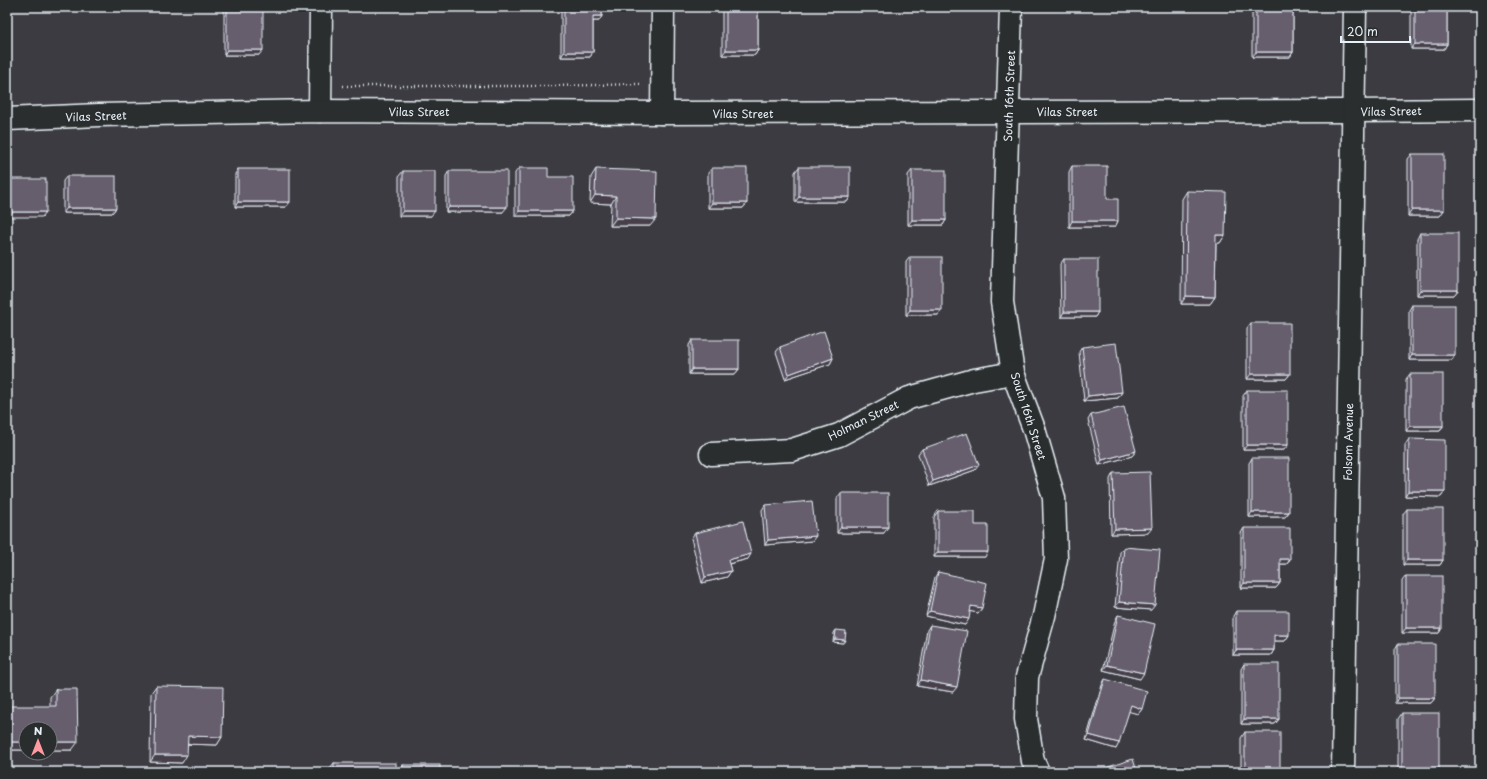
<svg xmlns="http://www.w3.org/2000/svg" width="1487" height="779" font-family="'Playpen Sans',sans-serif">
	<rect width="100%" height="100%" fill="#3c3b41"/>
	<filter id="ink" filterUnits="userSpaceOnUse"><feTurbulence type="fractalNoise" baseFrequency=".025" numOctaves="2"/><feDisplacementMap in="SourceGraphic" scale="8" xChannelSelector="R" yChannelSelector="G"/><feConvolveMatrix kernelMatrix="1 2 1 2 8 2 1 2 1" color-interpolation-filters="sRGB"/></filter>
	<g filter="url(#ink)">
		<g fill="none" stroke-linecap="round" stroke-linejoin="round">
			<g stroke="#e8f1f8" stroke-width="25">
				<g id="minor">
					<polyline points="1011,7 1002,302 1013,373 1034,429 1054,498 1056,559 1044,616 1027,677 1026,719 1033,761 1038,772"/>
					<polyline points="320,111 321,7"/>
					<polyline points="662,113 663,7"/>
					<polyline points="7,119 99,115 320,111 662,113 1353,111 1480,110"/>
					<polyline points="711,454 792,450 839,435 909,398 974,380 1013,373"/>
					<polyline points="1343,772 1355,7"/>
				</g>
			</g>
			<polyline stroke="#e8f1f8" stroke-width="2.5" stroke-dasharray="1 3" stroke-linecap="butt" points="343,86 551,86 640,84"/>
			<use href="#minor" stroke="#2a2d2e" stroke-width="22"/>
		</g>
		<g fill="#58505e" stroke="#e8f1f8">
			<polygon points="224,7 263,7 259,55 224,55"/>
			<polygon points="561,7 602,7 602,16 599,21 593,21 593,52 590,57 561,57"/>
			<polygon points="722,7 758,7 758,50 755,55 722,55"/>
			<polygon points="1252,7 1293,7 1293,52 1290,57 1252,57"/>
			<polygon points="1411,7 1447,7 1447,44 1444,49 1411,49"/>
			<polygon points="1412,154 1444,210 1440,216 1408,216 1408,159"/>
			<polygon points="1072,166 1118,221 1115,227 1069,227 1069,172"/>
			<polygon points="799,167 850,197 847,202 795,202 795,172"/>
			<polygon points="519,168 548,177 573,211 569,216 515,216 515,173"/>
			<polygon points="712,168 747,203 743,208 708,208 708,173"/>
			<polygon points="238,169 286,207 235,207 235,174"/>
			<polygon points="596,169 650,226 610,226 611,204 590,203 591,177"/>
			<polygon points="912,170 946,220 943,225 908,225 908,175"/>
			<polygon points="403,171 431,216 399,216 399,176"/>
			<polygon points="449,171 503,212 446,212 446,176"/>
			<polygon points="67,176 116,208 112,213 63,213 63,181"/>
			<polygon points="1187,191 1225,235 1220,243 1216,243 1215,297 1210,304 1181,304 1182,199"/>
			<polygon points="1420,233 1458,290 1454,295 1417,295 1417,239"/>
			<polygon points="910,257 942,310 938,315 906,315 906,262"/>
			<polygon points="1064,259 1098,312 1095,317 1061,317 1060,264"/>
			<polygon points="1412,305 1455,355 1452,360 1409,360 1409,310"/>
			<polygon points="1251,323 1290,374 1286,379 1247,379 1247,328"/>
			<polygon points="692,340 739,369 735,374 689,374 689,345"/>
			<polygon points="780,347 833,358 830,364 785,379 776,352"/>
			<polygon points="1082,347 1122,392 1118,398 1084,401 1079,352"/>
			<polygon points="1410,374 1443,426 1440,431 1406,431 1406,379"/>
			<polygon points="1247,390 1288,445 1284,450 1243,450 1243,396"/>
			<polygon points="1091,415 1136,451 1132,456 1099,465 1088,420"/>
			<polygon points="1409,439 1445,491 1441,497 1405,496 1405,445"/>
			<polygon points="922,449 975,470 929,486 918,454"/>
			<polygon points="1252,458 1289,512 1285,517 1249,517 1249,463"/>
			<polygon points="1113,473 1148,533 1111,534 1110,479"/>
			<polygon points="841,493 884,533 837,533 837,498"/>
			<polygon points="765,505 812,541 765,545 762,510"/>
			<polygon points="1407,509 1443,560 1440,565 1403,565 1403,514"/>
			<polygon points="938,511 975,525 985,557 934,557 934,517"/>
			<polygon points="1244,528 1290,559 1287,564 1280,564 1280,583 1276,588 1241,588 1241,533"/>
			<polygon points="695,533 748,559 729,564 731,571 727,577 702,583 691,538"/>
			<polygon points="1124,547 1151,610 1115,607 1120,552"/>
			<polygon points="938,572 982,608 978,613 970,611 965,625 926,616 935,577"/>
			<polygon points="1406,576 1442,628 1439,633 1402,633 1402,581"/>
			<polygon points="1236,611 1289,635 1285,641 1274,641 1274,650 1271,655 1233,655 1233,616"/>
			<polygon points="1118,615 1140,679 1103,670 1115,621"/>
			<polygon points="930,625 953,692 917,686 927,630"/>
			<polygon points="836,630 845,640 843,643 833,642 834,633"/>
			<polygon points="1398,644 1435,698 1431,703 1395,703 1395,649"/>
			<polygon points="1244,664 1279,719 1275,724 1241,724 1241,669"/>
			<polygon points="1105,679 1142,709 1138,714 1129,711 1116,749 1086,740 1102,685"/>
			<polygon points="156,686 222,737 217,745 187,744 182,763 150,762 151,693"/>
			<polygon points="56,689 72,750 7,750 50,706 50,697"/>
			<polygon points="1402,713 1439,770 1438,772 1398,772 1398,719"/>
			<polygon points="1245,732 1280,772 1241,772 1241,738"/>
			<polygon points="334,763 396,772 330,772 330,768"/>
			<polygon points="403,765 440,772 399,772 399,770"/>
		</g>
		<g fill="#47414c" stroke="#e8f1f8">
			<polygon points="593,16 602,16 599,21 590,21"/>
			<polygon points="1415,44 1447,44 1444,49 1411,49"/>
			<polygon points="227,50 263,50 259,55 224,55"/>
			<polygon points="726,50 758,50 755,55 722,55"/>
			<polygon points="564,52 593,52 590,57 561,57"/>
			<polygon points="1256,52 1293,52 1290,57 1252,57"/>
			<polygon points="595,195 616,196 611,204 590,203"/>
			<polygon points="799,197 850,197 847,202 795,202"/>
			<polygon points="238,202 290,202 286,207 235,207"/>
			<polygon points="712,203 747,203 743,208 708,208"/>
			<polygon points="449,207 507,207 503,212 446,212"/>
			<polygon points="67,208 116,208 112,213 63,213"/>
			<polygon points="1412,210 1444,210 1440,216 1408,216"/>
			<polygon points="403,211 435,211 431,216 399,216"/>
			<polygon points="519,211 573,211 569,216 515,216"/>
			<polygon points="7,212 46,212 42,217 7,217"/>
			<polygon points="616,218 656,219 650,226 610,226"/>
			<polygon points="912,220 946,220 943,225 908,225"/>
			<polygon points="1072,221 1118,221 1115,227 1069,227"/>
			<polygon points="1216,235 1225,235 1220,243 1211,243"/>
			<polygon points="1420,290 1458,290 1454,295 1417,295"/>
			<polygon points="1186,296 1215,297 1210,304 1181,304"/>
			<polygon points="910,310 942,310 938,315 906,315"/>
			<polygon points="1064,312 1098,312 1095,317 1061,317"/>
			<polygon points="1412,355 1455,355 1452,360 1409,360"/>
			<polygon points="833,358 830,364 785,379 789,374"/>
			<polygon points="692,369 739,369 735,374 689,374"/>
			<polygon points="1251,374 1290,374 1286,379 1247,379"/>
			<polygon points="1122,392 1118,398 1084,401 1088,396"/>
			<polygon points="1410,426 1443,426 1440,431 1406,431"/>
			<polygon points="1247,445 1288,445 1284,450 1243,450"/>
			<polygon points="1136,451 1132,456 1099,465 1102,460"/>
			<polygon points="979,465 975,470 929,486 933,481"/>
			<polygon points="1408,491 1445,491 1441,497 1405,496"/>
			<polygon points="1252,512 1289,512 1285,517 1249,517"/>
			<polygon points="841,527 888,527 884,533 837,533"/>
			<polygon points="1152,528 1148,533 1111,534 1115,529"/>
			<polygon points="816,536 812,541 765,545 768,540"/>
			<polygon points="938,552 988,552 985,557 934,557"/>
			<polygon points="751,554 748,559 724,565 728,560"/>
			<polygon points="1280,559 1290,559 1287,564 1276,564"/>
			<polygon points="1407,560 1443,560 1440,565 1403,565"/>
			<polygon points="731,571 727,577 702,583 705,577"/>
			<polygon points="1244,583 1280,583 1276,588 1241,588"/>
			<polygon points="1119,602 1155,605 1151,610 1115,607"/>
			<polygon points="971,606 982,608 978,613 968,611"/>
			<polygon points="930,611 969,619 965,625 926,616"/>
			<polygon points="1406,628 1442,628 1439,633 1402,633"/>
			<polygon points="1274,635 1289,635 1285,641 1271,641"/>
			<polygon points="835,639 845,640 843,643 833,642"/>
			<polygon points="1236,650 1274,650 1271,655 1233,655"/>
			<polygon points="1107,665 1144,673 1140,679 1103,670"/>
			<polygon points="921,680 957,687 953,692 917,686"/>
			<polygon points="1398,698 1435,698 1431,703 1395,703"/>
			<polygon points="1131,705 1142,709 1138,714 1127,711"/>
			<polygon points="1244,719 1279,719 1275,724 1241,724"/>
			<polygon points="1089,735 1119,743 1116,749 1086,740"/>
			<polygon points="188,736 222,737 217,745 182,744"/>
			<rect x="7" y="742" width="19" height="8"/>
			<polygon points="50,742 78,742 72,750 50,750"/>
			<polygon points="155,755 187,755 182,763 150,762"/>
			<polygon points="1402,770 1439,770 1438,772 1400,772"/>
		</g>
		<g fill="#665d6d" stroke="#e8f1f8">
			<rect x="227" y="7" width="36" height="43"/>
			<polygon points="564,7 602,7 602,16 593,16 593,52 564,52"/>
			<rect x="726" y="7" width="32" height="43"/>
			<rect x="1256" y="7" width="37" height="45"/>
			<rect x="1415" y="7" width="32" height="37"/>
			<rect x="1412" y="154" width="32" height="56"/>
			<polygon points="1072,166 1107,166 1107,199 1118,199 1118,221 1072,221"/>
			<rect x="799" y="167" width="51" height="30"/>
			<polygon points="519,168 548,168 548,177 573,177 573,211 519,211"/>
			<rect x="712" y="168" width="35" height="35"/>
			<rect x="238" y="169" width="52" height="33"/>
			<polygon points="596,169 657,171 656,219 616,218 616,196 595,195"/>
			<rect x="912" y="170" width="34" height="50"/>
			<rect x="403" y="171" width="32" height="40"/>
			<rect x="449" y="171" width="58" height="36"/>
			<rect x="67" y="176" width="49" height="32"/>
			<rect x="7" y="179" width="39" height="33"/>
			<polygon points="1187,191 1226,192 1225,235 1216,235 1215,297 1186,296"/>
			<rect x="1420" y="233" width="38" height="57"/>
			<rect x="910" y="257" width="32" height="53"/>
			<rect x="1064" y="259" width="34" height="53"/>
			<rect x="1412" y="305" width="43" height="50"/>
			<rect x="1251" y="323" width="39" height="51"/>
			<polygon points="824,331 833,358 789,374 780,347"/>
			<rect x="692" y="340" width="47" height="29"/>
			<polygon points="1116,343 1122,392 1088,396 1082,347"/>
			<rect x="1410" y="374" width="33" height="52"/>
			<rect x="1247" y="390" width="41" height="55"/>
			<polygon points="1124,407 1136,451 1102,460 1091,415"/>
			<polygon points="967,433 979,465 933,481 922,449"/>
			<polygon points="1409,439 1445,440 1445,491 1408,491"/>
			<rect x="1252" y="458" width="37" height="54"/>
			<polygon points="1150,472 1152,528 1115,529 1113,473"/>
			<rect x="841" y="493" width="47" height="34"/>
			<polygon points="812,501 816,536 768,540 765,505"/>
			<rect x="1407" y="509" width="36" height="51"/>
			<polygon points="938,511 975,511 975,525 988,525 988,552 938,552"/>
			<polygon points="743,521 751,554 728,560 731,571 705,577 695,533"/>
			<polygon points="1244,528 1290,528 1290,559 1280,559 1280,583 1244,583"/>
			<polygon points="1124,547 1160,550 1155,605 1119,602"/>
			<polygon points="938,572 987,583 982,608 971,606 969,619 930,611"/>
			<rect x="1406" y="576" width="36" height="52"/>
			<polygon points="1236,611 1289,611 1289,635 1274,635 1274,650 1236,650"/>
			<polygon points="1118,615 1155,624 1144,673 1107,665"/>
			<polygon points="930,625 967,631 957,687 921,680"/>
			<polygon points="836,630 846,631 845,640 835,639"/>
			<rect x="1398" y="644" width="37" height="54"/>
			<rect x="1244" y="664" width="35" height="55"/>
			<polygon points="1105,679 1147,691 1142,709 1131,705 1119,743 1089,735"/>
			<polygon points="156,686 223,687 222,737 188,736 187,755 155,755"/>
			<polygon points="56,689 77,689 78,742 50,742 50,729 26,729 26,742 7,742 7,706 56,706"/>
			<rect x="1402" y="713" width="37" height="57"/>
			<rect x="1245" y="732" width="35" height="40"/>
			<polygon points="1133,759 1137,772 1103,772 1102,769"/>
			<rect x="334" y="763" width="62" height="9"/>
			<rect x="403" y="765" width="37" height="7"/>
		</g>
	</g>
	<g text-anchor="middle" dominant-baseline="central" stroke-width="3.5" stroke-linejoin="round" paint-order="stroke">
		<g font-size="11" fill="#e8f1f8" stroke="#2a2d2e">
			<text transform="translate(1009 96) rotate(-88)">South 16th Street</text>
			<text x="419" y="111">Vilas Street</text>
			<text x="1067" y="111">Vilas Street</text>
			<text transform="translate(1391 111) rotate(-1)">Vilas Street</text>
			<text x="743" y="113">Vilas Street</text>
			<text transform="translate(96 116) rotate(-2)">Vilas Street</text>
			<text transform="translate(1029 416) rotate(72)">South 16th Street</text>
			<text transform="translate(863 420) rotate(-26)">Holman Street</text>
			<text transform="translate(1348 442) rotate(-89)">Folsom Avenue</text>
		</g>
	</g>
	<rect width="1487" height="779" fill="none" stroke="#2a2d2e" stroke-width="24"/>
	<rect x="12" y="12" width="1463" height="755" fill="none" stroke="#e8f1f8" stroke-width="1.5" filter="url(#ink)"/>
	<g transform="translate(38 741)"><circle r="19" fill="#2a2d2e" stroke="#767b7f"/>
	<path d="M0-3L7 15L0 10L-7 15Z" fill="#ff9aa2"/>
	<text y="-6" font-size="11" font-weight="bold" text-anchor="middle" fill="#e8f1f8">N</text>
	</g>
	<path d="M1341 36v6h69v-6" fill="none" stroke="#e8f1f8" stroke-width="2"/>
	<text x="1347" y="36" font-size="12" fill="#e8f1f8" stroke="#2a2d2e" stroke-width="3" paint-order="stroke">20 m</text>
</svg>
